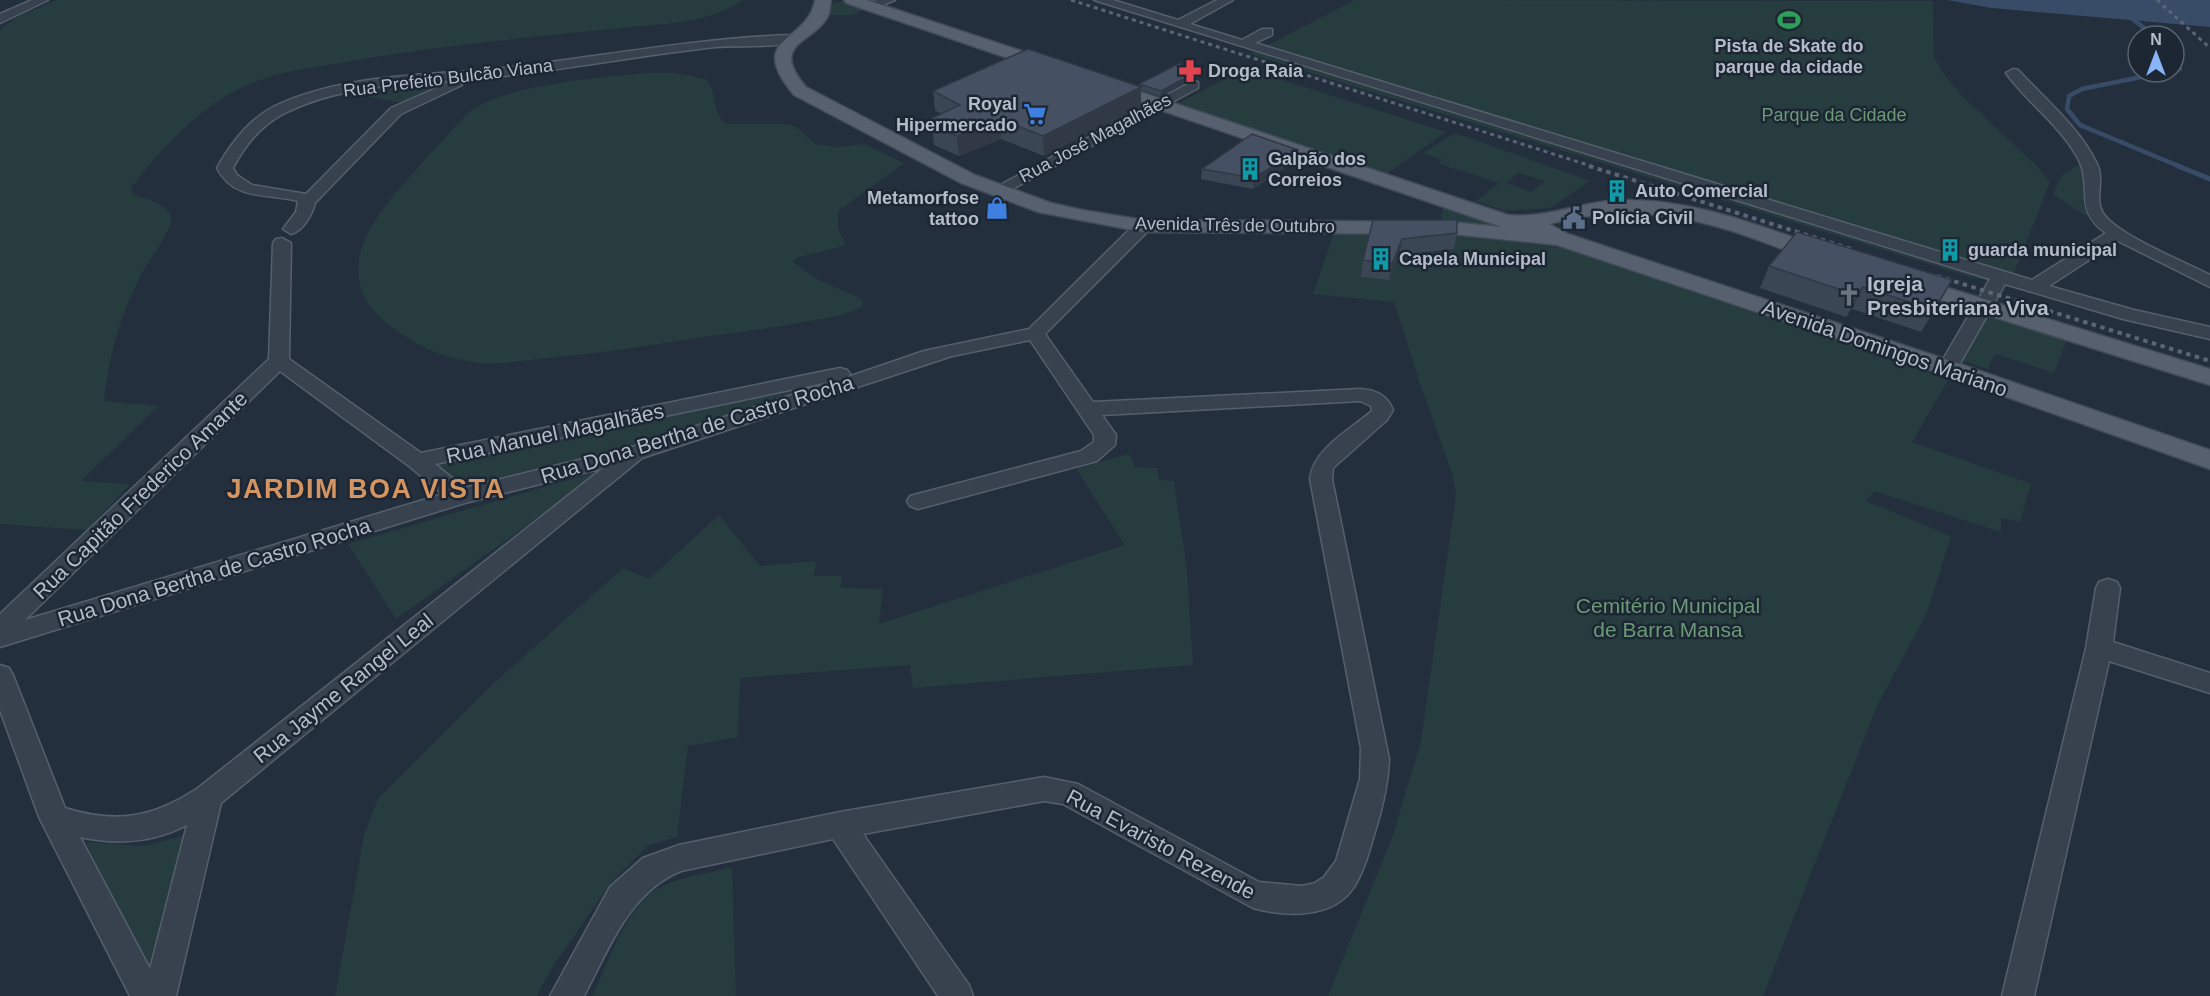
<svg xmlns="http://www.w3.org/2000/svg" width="2210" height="996" font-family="Arial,sans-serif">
	<rect width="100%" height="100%" fill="#242f3e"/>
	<g fill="#263c3f" fill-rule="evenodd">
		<path d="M 56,0 L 743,0 C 708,25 654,24 612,29 C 523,38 434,46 346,62 C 311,68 273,72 241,88 C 200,107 158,152 131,188 L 133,194 C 145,199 163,202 170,214 C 176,226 154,253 147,264 C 123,305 109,353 104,401 L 159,406 L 81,481 L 130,484 L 87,530 L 0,524 L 0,30 L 17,17 Z"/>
		<polygon points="1355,0 1933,1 1934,57 1941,70 1962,96 2038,167 2050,182 2011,281 1977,279 1250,54"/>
		<polygon points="846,1 864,9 853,15 828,15 832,3"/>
		<polygon points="1245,68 1446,132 1385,175 1179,103"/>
		<path d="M 648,73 L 675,73 L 705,79 C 719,90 710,114 727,124 L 786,124 L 797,127 L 815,144 L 837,147 L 864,144 L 904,163 L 838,211 L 838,229 L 845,242 L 843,246 L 799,257 L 792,261 L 820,281 L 861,298 L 863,303 L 861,307 C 845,316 822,319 804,322 C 758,331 711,335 665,343 C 623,350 581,355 538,359 C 519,361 499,365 479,363 C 445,359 415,346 389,325 C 325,274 374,216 415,171 C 433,151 451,130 470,111 C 511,84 599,77 648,73 Z"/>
		<polygon points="476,76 403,103 350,93"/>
		<path d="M 1455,133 L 1590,181 L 1550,208 L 1505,211 L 1476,201 L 1499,183 L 1437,163 L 1442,160 L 1423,153 ZM 1518,173 L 1544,181 L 1544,182 L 1531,192 L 1506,183 Z"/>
		<polygon points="2083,162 2095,217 2084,215 2053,194 2062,175"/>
		<polygon points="1444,206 1544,234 1443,221 1441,216"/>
		<polygon points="1334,233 1472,237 1564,248 1949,379 1912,442 2031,484 2020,522 2001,518 2001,532 1874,491 1866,501 1951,536 1927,613 1877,706 1763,996 1328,996 1393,835 1421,741 1456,494 1453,476 1420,384 1394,302 1313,294"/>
		<polygon points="1988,307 2070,332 2054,373 1995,354 1988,369 1963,361"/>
		<polygon points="866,373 649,447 460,497 417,461"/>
		<polygon points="1129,454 1135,467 1157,468 1159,480 1174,481 1187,570 1193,665 913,688 910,665 740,678 738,737 688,746 677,837 647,846 611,883 551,969 537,996 335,996 364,835 378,799 493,684 623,568 649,579 719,515 760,566 816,561 814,576 842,576 840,588 883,589 879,624 1125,545 1076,469"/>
		<polygon points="606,469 396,619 348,544"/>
		<polygon points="188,834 149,979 86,842 145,846"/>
		<path d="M 732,867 L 736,996 L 592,996 C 606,967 626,910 652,892 C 674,877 707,874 732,867 Z"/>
	</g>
	<polygon fill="#394c67" points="1947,0 2210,0 2210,27 1992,8"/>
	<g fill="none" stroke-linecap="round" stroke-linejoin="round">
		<g stroke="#394c67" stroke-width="4.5">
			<polyline points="2128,15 2154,36"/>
			<polyline points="2174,54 2180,69 2082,89 2069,96 2067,109 2080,125 2181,167"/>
		</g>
		<polyline stroke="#394c67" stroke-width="5" points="2178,166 2210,179"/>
		<g stroke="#565f6c" stroke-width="3">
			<g id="minor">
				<polygon points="32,0 48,0 0,23 0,14"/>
				<polygon points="876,0 895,0 870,10 864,6"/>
				<path d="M 1094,0 L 1113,0 L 1178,20 L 1217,0 L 1233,0 L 1190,24 L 1242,40 L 1262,29 L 1272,29 L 1272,35 L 1255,43 L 2032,280 L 2106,233 C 2071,209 2095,185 2076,155 C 2058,124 2027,102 2006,73 L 2013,69 L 2018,70 C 2045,99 2080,128 2097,164 C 2105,179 2094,199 2103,213 C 2117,235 2185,262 2210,275 L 2210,287 L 2118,241 L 2049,286 L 2134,310 L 2210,327 L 2210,339 L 2123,319 L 2005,284 L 1955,372 L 1941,372 L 1938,368 L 1990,279 Z"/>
				<path d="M 792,35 L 797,36 L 797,42 C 771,48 741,45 715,47 C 644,55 574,68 503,76 C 432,84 351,80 285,113 C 261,125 245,145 233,168 L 237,175 L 252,185 L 306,194 L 391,108 L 450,82 L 455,81 L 462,85 L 401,114 L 315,203 C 312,215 303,231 291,234 L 283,229 L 296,212 L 298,201 C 267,193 234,201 217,168 C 231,143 249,119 275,106 C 345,73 428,76 503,68 C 600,57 695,38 792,35 Z"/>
				<polygon points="1193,81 1198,82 1198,88 1003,194 997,196 989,191"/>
				<path d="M 1143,221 L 1151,226 L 1149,230 L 1045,334 L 1093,402 L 1360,389 C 1376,390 1387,395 1393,410 L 1387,420 L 1333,468 L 1332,479 L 1389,759 C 1388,785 1382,810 1374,835 C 1369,852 1364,871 1354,887 C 1333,919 1286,917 1253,908 L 1063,804 L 1044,801 L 863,834 L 969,985 L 973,996 L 938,996 L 833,839 L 681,871 C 629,892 609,949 584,996 L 550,996 L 610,887 L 643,858 L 679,845 L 840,812 L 1044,777 L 1078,784 L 1259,882 L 1302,886 L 1315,883 L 1324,877 L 1336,861 L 1360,779 L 1361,748 L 1310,479 C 1313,449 1351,429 1372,411 L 1371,406 L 1360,401 L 1102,415 L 1116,435 L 1115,445 L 1097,461 L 918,509 L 910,506 L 907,501 L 910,496 L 1081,451 L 1094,442 L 1094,435 L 1030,340 L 952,356 L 642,458 L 221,803 L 176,996 L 130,996 L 39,817 L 0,710 L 0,665 L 9,668 L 13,675 L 65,808 C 116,824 153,818 198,788 L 603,468 L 465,503 L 0,647 L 0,614 L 269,359 L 273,243 L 276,239 L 282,238 L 291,243 L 289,359 L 421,453 L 840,368 L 847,370 L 850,374 L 848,377 L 924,351 L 1029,329 L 1137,222 ZM 280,371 L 409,466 L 443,494 L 25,620 ZM 838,380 L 632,447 L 464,488 L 435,464 ZM 187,825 L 150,969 L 80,837 C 117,845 153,843 187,825 Z"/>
				<polygon points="2108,579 2117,582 2120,588 2113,642 2210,673 2210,693 2109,661 2034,996 2002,996 2086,648 2096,588 2099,582"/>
			</g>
		</g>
		<g stroke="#414a57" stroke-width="3">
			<g id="major">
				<path d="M 815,0 L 831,0 C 830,4 830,10 829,14 C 816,44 767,41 806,87 L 975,175 L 1051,203 L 1082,210 L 1143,220 L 1451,222 L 1502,227 L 1099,89 L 1096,85 L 1105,80 L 1508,215 C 1546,219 1583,201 1621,200 C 1694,198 1764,228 1833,251 L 1836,256 L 1833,261 L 1825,263 C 1798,256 1773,245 1747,236 C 1677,212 1621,206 1549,224 L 1568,234 L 1957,363 L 2210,450 L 2210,469 L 1939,373 L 1557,245 L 1451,234 L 1143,232 L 1038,212 L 961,183 L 794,95 C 744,35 808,44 815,0 Z"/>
				<polygon points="844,0 867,0 1058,63 1061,67 1052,72 1046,71 846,3"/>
				<polygon points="1906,275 2210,369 2210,385 1898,287 1895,282 1898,277"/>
			</g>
		</g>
		<use href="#minor" fill="#38414e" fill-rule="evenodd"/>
		<use href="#major" fill="#56606e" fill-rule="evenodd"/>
		<g stroke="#5a6575" stroke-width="3" stroke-dasharray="4 4" stroke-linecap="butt">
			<polyline points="1071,0 1594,167"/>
			<polyline points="2157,0 2210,48"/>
		</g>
		<g stroke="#5a6575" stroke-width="4" stroke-dasharray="4.5 4.5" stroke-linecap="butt">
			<polyline points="1589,166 1854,250"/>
			<polyline points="1937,276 2210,361"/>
		</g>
	</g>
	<g fill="#3b4654">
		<polygon points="1187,82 1160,96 1141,90 1141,107 1044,156 1001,139 959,156 934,145 932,125 941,114 935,110 933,91 1139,86 1139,84"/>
		<polygon points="1298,150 1297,160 1253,189 1201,179 1202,169"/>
		<polygon points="1373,220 1457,233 1454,249 1399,255 1389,280 1361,277 1363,260"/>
		<polygon points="1769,266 1940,302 1921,332 1852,309 1846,317 1760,288"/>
	</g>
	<g fill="#303945">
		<polygon points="1187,77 1187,82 1160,96 1161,91"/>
		<polygon points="1141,87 1141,107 1044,156 1043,136"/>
		<polygon points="1000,119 1001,139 959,156 957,136"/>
		<polygon points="1298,150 1297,160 1253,189 1254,178"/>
		<polygon points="1402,239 1399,255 1389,280 1392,264"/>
		<polygon points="1952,280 1940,302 1921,332 1934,310"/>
		<polygon points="1863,287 1852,309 1846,317 1857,295"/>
	</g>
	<g fill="#455162" stroke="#303945" stroke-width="1.5">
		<polygon points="1028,49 1141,87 1043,136 1000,119 957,136 932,125 932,118 960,105 933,91"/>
		<polygon points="1180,63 1187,77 1161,91 1139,84"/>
		<polygon points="1252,134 1298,150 1254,178 1202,169"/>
		<polygon points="1373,220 1457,220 1457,233 1402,239 1392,264 1363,260"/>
		<polygon points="1797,232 1952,280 1934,310 1863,287 1857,295 1769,266"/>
	</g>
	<defs>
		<g id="stadium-bare" transform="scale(1.8)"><path d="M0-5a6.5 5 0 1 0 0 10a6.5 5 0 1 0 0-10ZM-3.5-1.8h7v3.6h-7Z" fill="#2e9e5b" stroke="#1d2633" stroke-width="2.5" paint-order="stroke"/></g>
		<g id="pharmacy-bare" transform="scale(1.8)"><path d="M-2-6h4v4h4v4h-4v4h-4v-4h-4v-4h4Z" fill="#e0444e" stroke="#1d2633" stroke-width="2.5" paint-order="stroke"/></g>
		<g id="supermarket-bare" transform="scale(1.8)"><path d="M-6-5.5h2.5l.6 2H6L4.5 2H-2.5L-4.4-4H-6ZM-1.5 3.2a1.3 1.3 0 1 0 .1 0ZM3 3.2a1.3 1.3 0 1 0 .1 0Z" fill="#3f7fe0" stroke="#1d2633" stroke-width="2.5" paint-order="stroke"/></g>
		<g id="building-bare" transform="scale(1.8)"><path d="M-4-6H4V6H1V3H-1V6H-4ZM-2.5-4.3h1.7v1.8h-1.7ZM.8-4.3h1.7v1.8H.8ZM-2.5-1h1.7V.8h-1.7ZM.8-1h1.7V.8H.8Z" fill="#0f9aa8" stroke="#1d2633" stroke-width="2.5" paint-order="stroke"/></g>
		<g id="shop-bare" transform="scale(1.8)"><path d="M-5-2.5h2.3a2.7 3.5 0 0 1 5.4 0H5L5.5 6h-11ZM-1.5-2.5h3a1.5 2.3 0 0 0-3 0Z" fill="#3f7fe0" stroke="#1d2633" stroke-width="2.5" paint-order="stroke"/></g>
		<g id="civic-bare" transform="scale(1.8)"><path d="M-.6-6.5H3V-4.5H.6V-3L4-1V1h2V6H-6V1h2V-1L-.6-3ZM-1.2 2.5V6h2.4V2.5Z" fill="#5c6f8a" stroke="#1d2633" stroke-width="2.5" paint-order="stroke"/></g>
		<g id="church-bare" transform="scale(1.8)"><path d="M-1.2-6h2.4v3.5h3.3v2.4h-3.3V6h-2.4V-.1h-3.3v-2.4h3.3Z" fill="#6b7280" stroke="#1d2633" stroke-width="2.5" paint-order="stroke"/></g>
	</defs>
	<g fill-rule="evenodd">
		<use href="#stadium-bare" x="1789" y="20"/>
		<use href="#pharmacy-bare" x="1190" y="71"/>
		<use href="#supermarket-bare" x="1035" y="114"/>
		<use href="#building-bare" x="1250" y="169"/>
		<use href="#building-bare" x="1617" y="191"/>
		<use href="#shop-bare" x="997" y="208"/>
		<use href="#civic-bare" x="1574" y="218"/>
		<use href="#building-bare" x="1950" y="250"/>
		<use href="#building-bare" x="1381" y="259"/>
		<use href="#church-bare" x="1849" y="295"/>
	</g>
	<g text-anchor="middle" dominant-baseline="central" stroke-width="5" stroke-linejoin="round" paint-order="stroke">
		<g font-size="18" font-weight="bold" fill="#b4bcc9" stroke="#1d2633" text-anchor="start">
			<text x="1789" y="46" text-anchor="middle">Pista de Skate do<tspan x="1789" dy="21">parque da cidade</tspan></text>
			<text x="1208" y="71">Droga Raia</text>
			<text x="1017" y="104" text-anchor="end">Royal<tspan x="1017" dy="21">Hipermercado</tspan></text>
			<text x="1268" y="159">Galpão dos<tspan x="1268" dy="21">Correios</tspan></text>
			<text x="1635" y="191">Auto Comercial</text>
			<text x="979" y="198" text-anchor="end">Metamorfose<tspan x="979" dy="21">tattoo</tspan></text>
			<text x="1592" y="218">Polícia Civil</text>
			<text x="1968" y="250">guarda municipal</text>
			<text x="1399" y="259">Capela Municipal</text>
		</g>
		<g font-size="18" fill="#b4bcc9" stroke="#1d2633">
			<text transform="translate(448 78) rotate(-7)">Rua Prefeito Bulcão Viana</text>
			<text transform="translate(1095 138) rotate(-28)">Rua José Magalhães</text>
			<text transform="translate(1235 225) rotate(1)">Avenida Três de Outubro</text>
		</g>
		<g font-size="18" fill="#6b9a76" stroke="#1d2633">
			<text x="1834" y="115">Parque da Cidade</text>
		</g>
		<g font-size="21" font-weight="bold" fill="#b4bcc9" stroke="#1d2633" text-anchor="start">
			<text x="1867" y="283">Igreja<tspan x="1867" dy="24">Presbiteriana Viva</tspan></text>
		</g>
		<g font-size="21" fill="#b4bcc9" stroke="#1d2633">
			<text transform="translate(1885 348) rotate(19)">Avenida Domingos Mariano</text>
			<text transform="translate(697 429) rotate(-17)">Rua Dona Bertha de Castro Rocha</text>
			<text transform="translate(555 433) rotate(-12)">Rua Manuel Magalhães</text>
			<text transform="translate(140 495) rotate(-44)">Rua Capitão Frederico Amante</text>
			<text transform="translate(214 572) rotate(-17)">Rua Dona Bertha de Castro Rocha</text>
			<text transform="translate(343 688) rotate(-39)">Rua Jayme Rangel Leal</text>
			<text transform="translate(1161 844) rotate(28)">Rua Evaristo Rezende</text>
		</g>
		<g font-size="21" fill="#6b9a76" stroke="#1d2633">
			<text x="1668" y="605">Cemitério Municipal<tspan x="1668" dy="24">de Barra Mansa</tspan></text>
		</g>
		<g font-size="27" font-weight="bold" letter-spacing="1.5" fill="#d59563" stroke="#1d2633">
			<text x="366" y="489">JARDIM BOA VISTA</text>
		</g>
	</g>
	<g transform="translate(2156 54)"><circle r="28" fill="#1d2633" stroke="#59626f" stroke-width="1.5"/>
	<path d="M0-4.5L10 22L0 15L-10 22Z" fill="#8ab4f8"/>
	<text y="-9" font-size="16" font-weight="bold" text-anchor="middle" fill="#b4bcc9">N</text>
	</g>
</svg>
